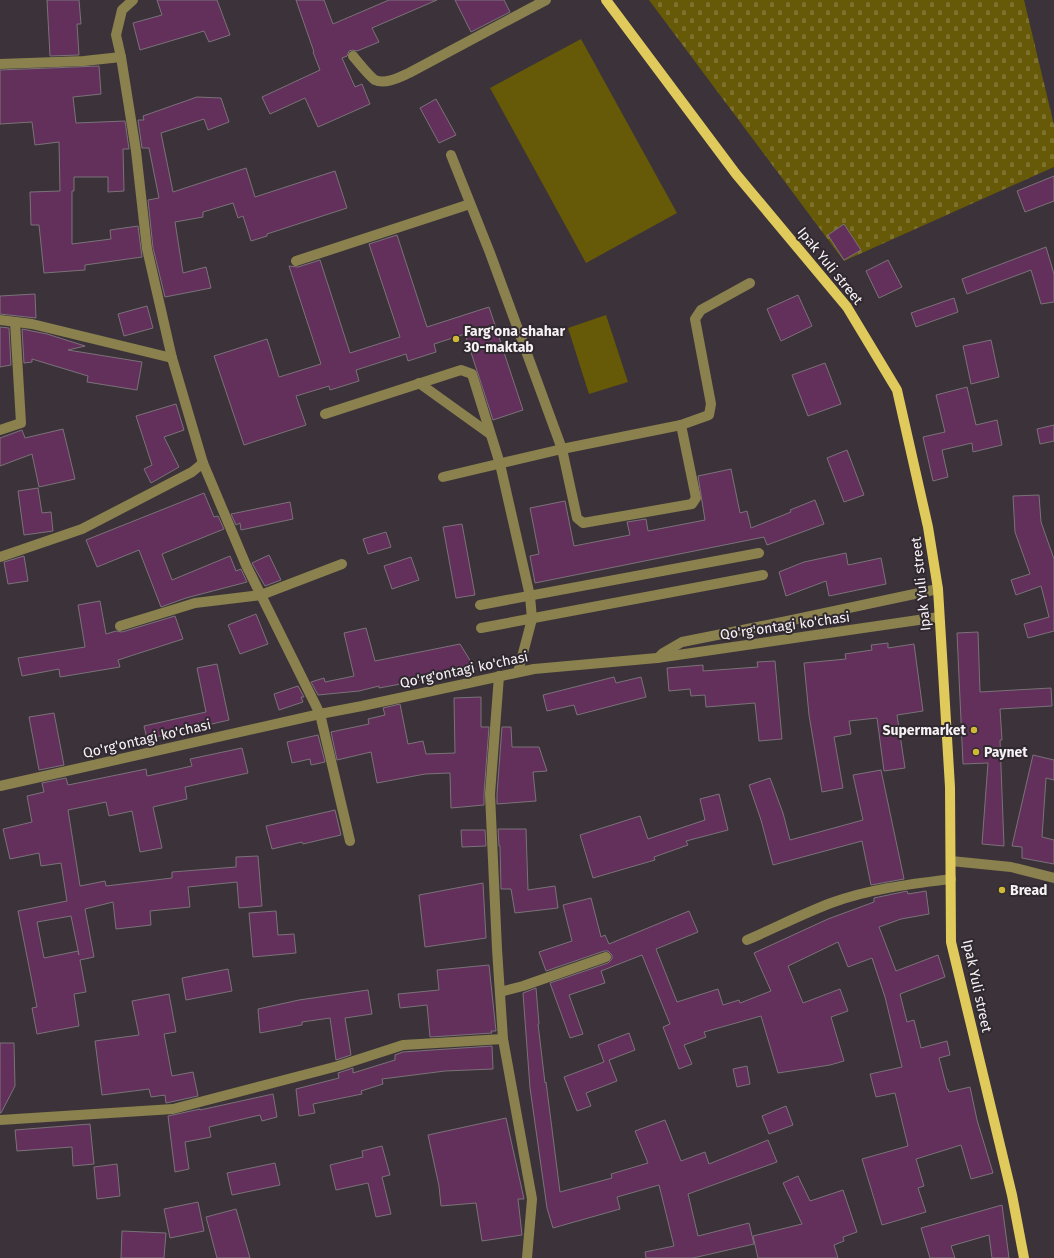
<svg xmlns="http://www.w3.org/2000/svg" width="1054" height="1258" font-family="'Fira Sans',sans-serif">
	<defs>
		<pattern id="cemetery-stones" width="16" height="16" patternUnits="userSpaceOnUse"><rect width="16" height="16" fill="#665908"/><path d="M2 7V4a2 2 0 0 1 4 0v3zM10 15v-3a2 2 0 0 1 4 0v3z" fill="#7d712d"/></pattern>
	</defs>
	<rect width="100%" height="100%" fill="#3b3339"/>
	<polygon fill="url(#cemetery-stones)" points="649,0 1024,0 1054,125 1054,167 844,261"/>
	<g fill="#665908">
		<polygon points="581,39 677,213 586,263 490,88"/>
		<polygon points="606,315 628,382 589,394 568,328"/>
	</g>
	<g fill="#63305c" stroke="#7a7278" fill-rule="evenodd">
		<polygon points="47,0 79,0 81,24 77,24 79,55 50,56"/>
		<polygon points="157,0 217,0 230,35 209,42 204,31 140,50 133,23 162,15"/>
		<polygon points="296,0 324,0 333,24 389,0 437,0 372,28 379,42 357,51 352,50 349,51 347,56 342,58 355,87 362,84 370,104 318,127 305,98 270,114 262,97 320,70 313,52 314,52"/>
		<polygon points="455,0 504,0 510,12 471,32"/>
		<polygon points="99,66 101,94 73,97 76,123 125,121 129,149 123,149 124,191 108,192 108,177 74,177 74,191 72,191 72,244 111,239 110,230 138,226 142,257 85,265 85,270 44,273 39,225 31,225 30,192 60,191 59,142 35,145 32,122 0,124 0,70"/>
		<polygon points="197,97 221,98 229,122 208,130 204,119 161,133 173,192 246,168 255,197 335,171 347,208 267,234 267,236 251,241 243,216 238,218 233,203 203,212 203,217 175,222 183,273 206,267 211,288 165,297 153,248 148,200 159,198 149,148 142,148 138,120 144,120 143,116"/>
		<polygon points="436,99 456,135 439,143 420,108"/>
		<polygon points="1054,176 1054,201 1025,212 1017,191"/>
		<polygon points="844,224 861,250 844,260 828,235"/>
		<polygon points="397,235 427,327 489,307 523,410 493,420 465,334 434,344 436,352 408,361 406,354 356,370 359,381 330,390 329,386 296,396 306,425 244,445 214,356 267,339 279,377 321,364 289,266 298,267 320,260 350,353 400,337 369,244"/>
		<polygon points="1046,247 1054,274 1054,302 1041,304 1031,270 967,294 962,279"/>
		<polygon points="888,260 902,287 879,298 866,271"/>
		<polygon points="35,294 36,318 0,314 0,296"/>
		<polygon points="798,295 812,326 781,341 767,309"/>
		<polygon points="954,298 958,312 916,327 911,313"/>
		<polygon points="147,306 153,328 124,336 118,314"/>
		<polygon points="0,327 9,328 11,365 0,367"/>
		<polygon points="22,329 47,334 85,346 68,350 142,362 137,390 87,382 88,376 32,359 32,362 24,363"/>
		<polygon points="991,340 999,377 971,384 963,346"/>
		<polygon points="825,363 841,404 808,416 792,375"/>
		<polygon points="967,387 976,425 997,420 1002,445 973,452 972,443 942,450 948,477 933,481 923,437 945,432 936,395"/>
		<polygon points="176,404 184,430 164,437 179,467 151,483 144,469 152,465 136,416"/>
		<polygon points="1054,425 1054,441 1040,444 1037,429"/>
		<polygon points="63,429 75,479 39,487 32,454 0,466 0,438 22,430 25,438"/>
		<polygon points="847,450 864,495 844,502 827,458"/>
		<polygon points="731,469 740,513 747,511 751,528 791,512 790,510 815,500 824,524 767,545 764,537 535,583 530,556 539,554 530,508 565,501 574,546 630,535 627,522 646,519 648,531 705,520 698,476"/>
		<polygon points="38,488 42,513 51,512 53,531 24,535 18,491"/>
		<polygon points="204,493 214,517 218,516 224,529 162,554 172,580 230,556 236,571 241,569 247,582 186,598 161,607 139,550 97,567 86,540"/>
		<polygon points="1039,495 1041,522 1054,559 1054,631 1028,638 1024,624 1049,617 1041,586 1016,595 1011,580 1030,574 1015,532 1013,496"/>
		<polygon points="290,502 293,519 241,530 240,523 236,525 231,514"/>
		<polygon points="462,524 475,595 456,598 443,527"/>
		<polygon points="386,532 391,547 368,554 363,539"/>
		<polygon points="846,553 848,565 881,558 886,584 829,596 826,581 786,596 779,572 804,562"/>
		<polygon points="269,555 281,580 265,586 252,563"/>
		<polygon points="24,556 28,581 8,584 4,562"/>
		<polygon points="411,557 419,580 392,589 384,566"/>
		<polygon points="100,601 106,634 116,631 122,632 175,616 183,639 118,660 120,667 60,677 59,669 22,676 18,658 85,647 78,605"/>
		<polygon points="256,614 268,644 240,654 228,625"/>
		<polygon points="366,628 375,661 460,644 476,670 379,688 379,686 359,691 318,695 311,682 324,678 325,682 354,676 344,633"/>
		<polygon points="978,632 980,692 1051,688 1052,706 1000,709 1002,740 1000,740 1004,846 982,844 988,763 963,764 957,633"/>
		<polygon points="888,643 888,648 914,644 923,711 897,715 905,768 884,771 877,718 849,721 851,734 834,737 843,788 822,792 809,715 804,663 846,659 845,654 872,650 871,645"/>
		<polygon points="775,661 782,739 759,741 755,703 706,707 705,695 691,696 690,689 669,691 667,668 703,665 703,671 758,667 757,662"/>
		<polygon points="217,664 229,720 147,739 144,726 206,712 197,668"/>
		<polygon points="614,677 616,683 641,677 646,697 577,715 574,705 547,711 543,695"/>
		<polygon points="298,686 304,697 301,697 303,702 279,710 274,694"/>
		<polygon points="481,697 481,727 489,727 484,794 484,805 451,808 450,773 425,774 377,783 371,752 337,760 331,732 369,724 368,719 385,715 383,708 400,704 408,744 423,741 426,754 455,753 454,698"/>
		<polygon points="54,713 64,765 39,770 29,717"/>
		<polygon points="502,727 511,727 512,747 539,747 547,771 533,772 536,801 497,804 497,794"/>
		<polygon points="318,735 325,762 311,765 310,759 292,763 287,742"/>
		<path d="M 242,748 L 248,773 L 185,787 L 187,799 L 153,807 L 162,848 L 140,852 L 132,811 L 109,816 L 106,802 L 68,810 L 80,886 L 105,881 L 106,886 L 172,878 L 172,872 L 236,867 L 236,857 L 258,856 L 262,906 L 239,908 L 237,882 L 188,887 L 190,907 L 150,911 L 151,925 L 116,929 L 113,902 L 85,909 L 94,957 L 80,960 L 86,992 L 74,994 L 79,1026 L 37,1034 L 32,1008 L 37,1007 L 18,911 L 67,901 L 61,863 L 41,866 L 39,853 L 10,859 L 3,829 L 32,822 L 27,796 L 44,792 L 42,783 L 66,778 L 68,785 L 146,769 L 147,776 L 192,766 L 190,759 ZM 71,916 L 79,955 L 78,951 L 44,958 L 37,922 Z"/>
		<polygon points="1033,755 1054,760 1054,780 1046,778 1042,837 1054,840 1054,864 1022,858 1022,847 1012,846"/>
		<polygon points="881,770 904,879 871,885 862,841 773,865 761,820 749,785 770,778 783,813 790,840 863,820 853,775"/>
		<polygon points="719,794 728,830 686,841 688,845 654,857 655,860 593,878 580,835 640,816 648,839 705,820 700,799"/>
		<polygon points="335,810 341,835 303,844 302,842 272,849 266,826"/>
		<polygon points="498,829 526,829 528,890 555,886 558,908 515,913 511,889 501,889 500,846 499,846"/>
		<polygon points="461,830 485,830 486,846 462,847"/>
		<polygon points="483,883 486,938 425,947 419,895"/>
		<polygon points="907,891 908,894 926,891 929,914 901,919 879,927 896,971 938,955 945,977 900,994 907,1022 914,1020 921,1048 947,1041 950,1055 939,1058 947,1089 948,1089 949,1092 970,1087 977,1120 993,1173 971,1179 961,1145 916,1159 924,1186 918,1188 926,1212 882,1225 862,1159 908,1146 895,1093 876,1097 870,1074 902,1067 885,997 872,958 848,967 838,942 788,966 803,1003 840,989 848,1011 831,1017 844,1061 830,1065 778,1073 761,1016 704,1032 706,1037 684,1045 692,1064 679,1069 663,1027 670,1024 642,955 601,971 605,983 569,995 583,1034 570,1038 550,983 608,963 612,959 612,955 608,951 604,951 546,971 539,952 572,941 563,905 591,898 601,937 605,935 609,944 689,911 698,932 656,949 677,1002 718,989 723,1005 739,1000 740,1003 771,991 754,953 828,919 874,902 874,898"/>
		<polygon points="276,911 278,935 294,934 296,953 253,957 249,913"/>
		<polygon points="489,965 496,1031 491,1031 492,1033 430,1037 427,1005 400,1008 398,994 439,990 437,970"/>
		<polygon points="228,969 232,991 186,1000 182,978"/>
		<polygon points="536,988 539,1024 538,1024 545,1083 546,1082 560,1192 612,1178 611,1174 648,1163 635,1131 665,1120 681,1161 705,1152 709,1164 768,1140 777,1162 688,1194 698,1236 749,1223 754,1244 693,1258 646,1258 645,1252 674,1246 659,1185 617,1197 620,1209 553,1228 547,1208 530,1088 523,993"/>
		<polygon points="368,990 372,1014 345,1018 351,1055 336,1060 330,1018 302,1022 302,1025 260,1033 258,1009 299,1000"/>
		<polygon points="169,994 176,1032 164,1034 172,1076 193,1072 198,1096 166,1103 165,1095 151,1097 149,1089 102,1095 95,1041 139,1035 132,1001"/>
		<polygon points="629,1033 635,1050 609,1060 617,1081 586,1093 591,1106 577,1111 564,1077 604,1062 598,1045"/>
		<polygon points="0,1043 14,1043 15,1086 1,1113 0,1113"/>
		<polygon points="492,1046 493,1069 445,1071 382,1079 383,1084 361,1091 362,1094 313,1104 315,1113 299,1116 296,1089 339,1078 338,1073 353,1068 353,1073 395,1060 395,1055 403,1052"/>
		<polygon points="747,1066 750,1084 737,1087 733,1069"/>
		<polygon points="273,1094 277,1117 262,1121 260,1115 209,1127 211,1137 185,1142 189,1169 175,1172 168,1116 200,1109 200,1110"/>
		<polygon points="786,1106 793,1125 769,1134 762,1116"/>
		<polygon points="506,1118 524,1199 518,1199 522,1235 482,1241 476,1203 441,1206 439,1186 428,1135"/>
		<polygon points="90,1124 94,1164 73,1166 72,1147 17,1151 15,1130"/>
		<polygon points="382,1146 390,1175 382,1177 391,1214 376,1217 368,1183 336,1190 330,1165 363,1157 362,1151"/>
		<polygon points="275,1163 280,1185 232,1195 227,1173"/>
		<polygon points="117,1164 120,1196 97,1199 94,1167"/>
		<polygon points="798,1176 810,1201 843,1190 857,1232 843,1237 844,1241 834,1245 838,1258 758,1258 753,1236 802,1224 783,1183"/>
		<polygon points="198,1202 204,1231 170,1238 164,1209"/>
		<polygon points="1002,1205 1009,1258 992,1258 989,1235 951,1246 955,1258 930,1258 921,1228"/>
		<polygon points="236,1209 250,1258 217,1258 206,1217"/>
		<polygon points="122,1231 166,1233 164,1258 121,1258"/>
	</g>
	<g fill="none" stroke-linecap="round" stroke-linejoin="round">
		<g stroke="#8a814e" stroke-width="10">
			<polyline points="133,0 122,10 116,35 121,57 136,151 147,249 172,358 203,463 246,565 320,714 350,841"/>
			<path d="M 353,56 C 358,62 369,76 375,80 C 385,85 400,77 409,73 L 546,0"/>
			<polyline points="0,64 84,61 121,57"/>
			<polyline points="451,155 490,253 562,449 577,518 583,523 692,504 696,498 681,425"/>
			<polyline points="296,261 470,204"/>
			<polyline points="0,320 32,324 172,358"/>
			<polyline points="419,383 490,434"/>
			<polyline points="325,414 461,370 472,374 500,464 530,596 532,619 518,672"/>
			<polyline points="0,430 21,423 15,322"/>
			<polyline points="443,477 562,449 681,425 709,415 711,404 695,319 701,310 750,283"/>
			<polyline points="0,557 82,529 192,472 203,463"/>
			<polyline points="480,605 759,553"/>
			<polyline points="120,626 195,603 261,595 342,564"/>
			<polyline points="481,628 763,575"/>
			<polyline points="658,658 663,653 682,642 792,620 938,589"/>
			<polyline points="499,676 490,794 497,949 503,1039 532,1199 527,1258"/>
			<polyline points="0,786 320,714 362,706 534,669 657,658 939,617"/>
			<polyline points="951,861 1011,867 1054,878"/>
			<path d="M 747,940 C 775,928 802,914 831,903 C 869,889 911,884 951,879"/>
			<polyline points="500,992 523,986 606,957"/>
			<polyline points="0,1120 173,1109 338,1066 403,1045 503,1039"/>
		</g>
		<polyline stroke="#dfca5b" stroke-width="10" points="606,0 736,174 847,307 897,390 928,527 938,589 950,787 951,942 1012,1195 1024,1258"/>
	</g>
	<g fill="#cfb837" stroke="#30292f" stroke-width="1.5">
		<circle cx="456" cy="339" r="4"/>
		<circle cx="974" cy="730" r="4"/>
		<circle cx="976" cy="752" r="4"/>
		<circle cx="1002" cy="890" r="4"/>
	</g>
	<g text-anchor="middle" dominant-baseline="central" stroke-width="4" stroke-linejoin="round" paint-order="stroke">
		<g font-size="14" fill="#f7f2f6" stroke="#30292f">
			<text transform="translate(830 266) rotate(51)">Ipak Yuli street</text>
			<text transform="translate(921 584) rotate(-96)">Ipak Yuli street</text>
			<text transform="translate(785 626) rotate(-8)">Qo'rg'ontagi ko'chasi</text>
			<text transform="translate(464 670) rotate(-12)">Qo'rg'ontagi ko'chasi</text>
			<text transform="translate(147 739) rotate(-13)">Qo'rg'ontagi ko'chasi</text>
			<text transform="translate(977 986) rotate(78)">Ipak Yuli street</text>
		</g>
		<g font-size="14" font-weight="bold" fill="#f7f2f6" stroke="#30292f" text-anchor="start">
			<text x="464" y="331">Farg'ona shahar<tspan x="464" dy="16">30-maktab</tspan></text>
			<text x="966" y="730" text-anchor="end">Supermarket</text>
			<text x="984" y="752">Paynet</text>
			<text x="1010" y="890">Bread</text>
		</g>
	</g>
</svg>
